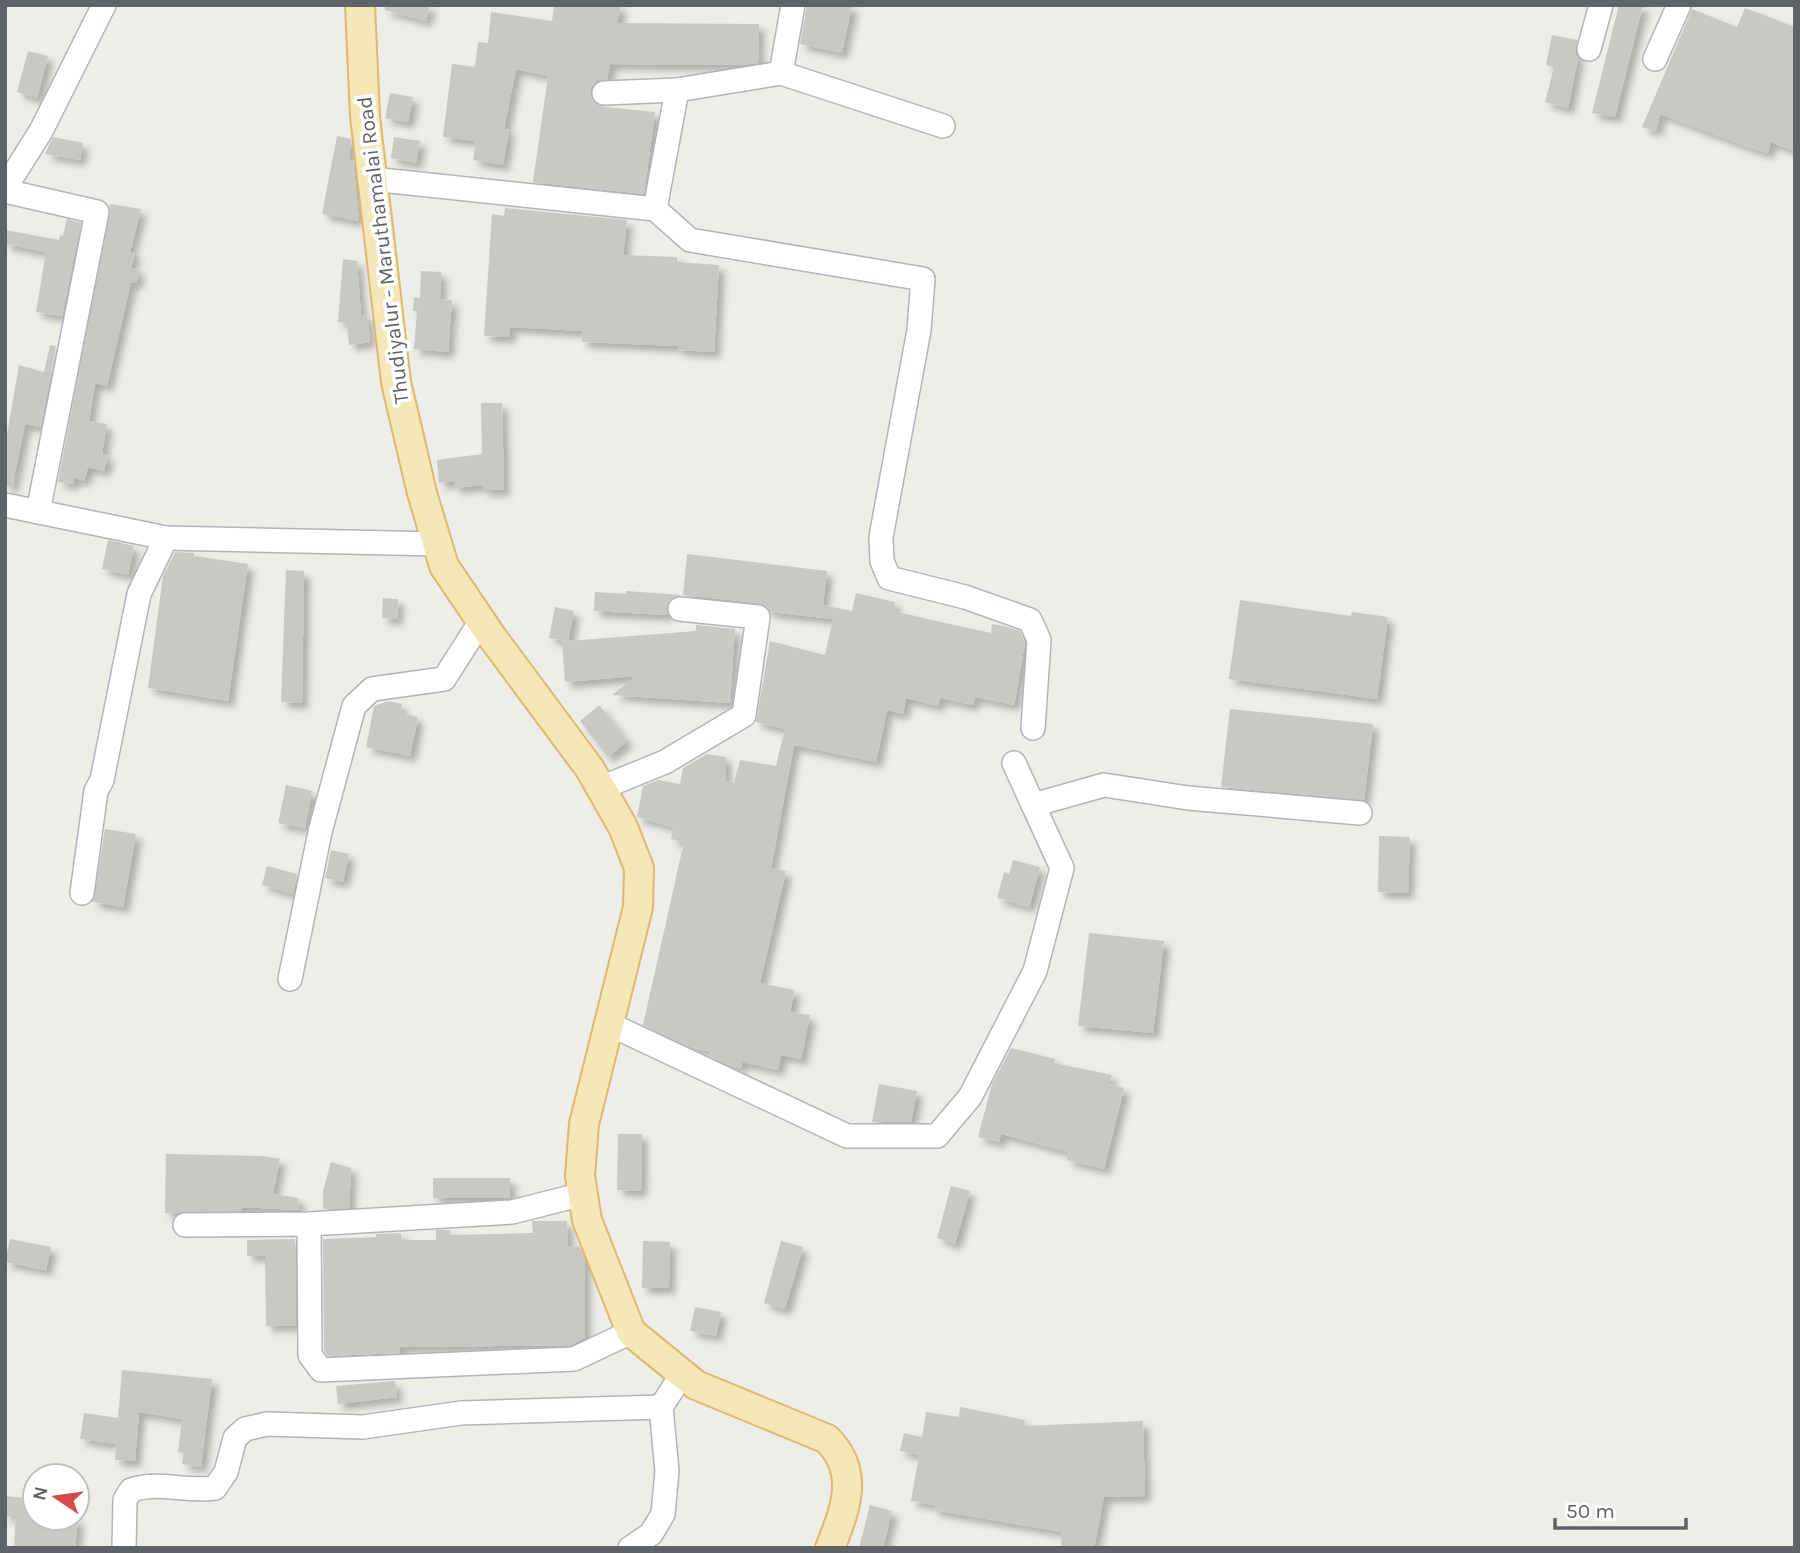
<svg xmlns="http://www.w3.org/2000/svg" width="1800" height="1553" font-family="Karla,sans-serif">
	<defs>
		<filter id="shadow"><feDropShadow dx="6" dy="6" stdDeviation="3.5" flood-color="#0004"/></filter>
	</defs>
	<rect width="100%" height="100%" fill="#efede8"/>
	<g fill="#cac8c4" filter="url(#shadow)">
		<polygon points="385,5 430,5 426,21 385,10"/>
		<polygon points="554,5 621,5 617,23 759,24 758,63 741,65 610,64 607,79 597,81 591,87 593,101 604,107 655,112 644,194 533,182 548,76 516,69 504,129 509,130 503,165 473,160 476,141 443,137 452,64 475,67 478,42 488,43 491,12 552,21"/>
		<polygon points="807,5 852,5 842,53 800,44"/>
		<polygon points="1619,5 1643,5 1615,117 1592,113"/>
		<polygon points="1745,8 1795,27 1795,151 1771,142 1768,153 1751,148 1660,114 1656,131 1642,127 1692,9 1737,27"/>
		<polygon points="1552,35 1577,40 1575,52 1578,58 1568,108 1545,102 1554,67 1546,65"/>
		<polygon points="28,51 48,56 37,98 17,92"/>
		<polygon points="390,93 413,97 408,122 385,118"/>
		<polygon points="337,136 351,139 349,160 353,160 359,221 322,214"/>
		<polygon points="53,137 83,143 80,160 45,154"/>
		<polygon points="394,137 420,141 416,163 391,158"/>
		<polygon points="110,204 141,209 130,252 135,253 131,268 139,269 136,283 131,282 107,386 95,383 89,421 107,424 102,454 108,456 104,471 88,467 84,481 74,477 74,484 58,482"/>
		<polygon points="505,208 627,220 623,255 677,257 677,262 719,265 714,352 678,350 678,346 582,342 583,331 510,327 510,337 484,336 492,214 504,216"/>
		<polygon points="67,219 81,223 62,316 36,312 46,252 5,244 5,230 59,240 60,235 63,236"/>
		<polygon points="343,259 357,261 361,315 367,315 370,342 349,345 347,323 338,322"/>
		<polygon points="421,271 441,272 440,299 452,300 448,352 414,349 417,311 413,311 414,297 420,298"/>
		<polygon points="50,345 56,346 41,427 25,424 12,487 5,486 5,446 19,365 44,372"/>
		<polygon points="481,403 502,403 504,490 483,490 483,485 455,488 454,481 439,483 437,460 482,454"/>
		<polygon points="108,540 134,546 128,575 102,569"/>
		<polygon points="175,552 194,553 194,556 248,564 228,701 148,688 163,576"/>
		<polygon points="687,554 827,571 823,605 852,611 856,593 895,602 894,611 927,619 991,633 992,624 1008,627 1020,631 1025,643 1014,705 975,697 973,705 940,698 938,706 906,698 903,714 887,710 876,762 794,745 771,868 786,871 760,983 795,990 790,1012 810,1015 801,1059 781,1055 778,1070 742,1062 741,1068 730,1065 710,1056 711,1052 691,1047 643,1025 684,842 671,839 673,827 637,817 643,786 658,780 680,784 683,768 707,754 726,757 725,781 734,782 740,760 776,766 785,729 756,722 770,641 825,655 833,619 771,612 759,603 683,595"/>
		<polygon points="286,570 304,571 302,703 281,702"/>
		<polygon points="626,591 681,595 668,601 668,615 594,611 595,592 626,594"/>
		<polygon points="383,598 398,599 397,619 382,618"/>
		<polygon points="1240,600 1351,616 1352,612 1388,617 1377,699 1229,679"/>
		<polygon points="555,607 574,611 568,641 696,631 696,625 735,629 730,703 612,695 636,676 565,682 562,642 566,641 549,638"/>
		<polygon points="388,701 402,704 400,713 418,717 410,756 366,747 374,706"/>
		<polygon points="599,705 627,741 608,757 580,721"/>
		<polygon points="1230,709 1373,724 1364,800 1221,787"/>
		<polygon points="286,785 312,791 305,828 278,823"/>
		<polygon points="105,829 136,834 123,907 93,902"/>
		<polygon points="1379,836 1410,837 1408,893 1378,892"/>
		<polygon points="331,850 349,854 343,882 325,878"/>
		<polygon points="1013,860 1040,867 1029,907 997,898 1004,872 1009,874"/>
		<polygon points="267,866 297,874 293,894 262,885"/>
		<polygon points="1089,933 1164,941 1153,1033 1078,1026"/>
		<polygon points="1011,1048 1055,1059 1054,1063 1112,1075 1109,1084 1124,1088 1104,1169 1067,1160 1069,1152 1001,1134 999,1142 978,1137 992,1084"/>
		<polygon points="879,1084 917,1091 911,1122 872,1122"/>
		<polygon points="618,1134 642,1134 641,1191 617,1190"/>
		<polygon points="166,1154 262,1156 280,1159 273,1194 299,1198 298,1210 242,1207 242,1211 165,1213"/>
		<polygon points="331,1162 351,1168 349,1208 323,1209 323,1191"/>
		<rect x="433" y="1178" width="77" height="20"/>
		<polygon points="951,1186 970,1191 955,1244 937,1238"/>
		<polygon points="532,1221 567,1221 568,1246 579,1246 585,1259 585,1338 571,1345 400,1347 400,1353 328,1356 324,1350 323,1239 376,1237 376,1234 401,1233 401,1240 436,1240 436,1230 450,1230 451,1235 533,1233"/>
		<polygon points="10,1239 51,1247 46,1270 5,1262"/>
		<polygon points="295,1239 296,1325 266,1326 265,1256 247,1256 247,1240"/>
		<polygon points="643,1241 670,1242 669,1288 642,1288"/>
		<polygon points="781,1241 803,1247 785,1309 764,1303"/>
		<polygon points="695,1307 721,1312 716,1336 690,1331"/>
		<polygon points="122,1370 212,1379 201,1467 182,1464 184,1453 178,1452 182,1419 139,1412 135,1461 115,1460 116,1444 80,1439 84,1413 118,1418"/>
		<polygon points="395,1381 397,1397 338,1404 336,1386"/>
		<polygon points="960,1407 1025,1420 1024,1426 1143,1421 1145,1496 1104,1497 1094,1548 1061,1548 1062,1532 934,1510 934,1505 911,1501 919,1455 900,1451 904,1433 922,1437 926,1412 959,1417"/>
		<polygon points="5,1496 35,1499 35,1518 78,1518 75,1548 14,1548 16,1516 5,1516"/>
		<polygon points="870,1505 892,1511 883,1548 859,1548"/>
	</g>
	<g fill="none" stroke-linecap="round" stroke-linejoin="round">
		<g stroke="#b2b4b8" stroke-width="26">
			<g id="minor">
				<polyline points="1589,49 1601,5"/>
				<polyline points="1655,59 1679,5"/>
				<polyline points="781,73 793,5"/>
				<polyline points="604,93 677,90 781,73 943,126"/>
				<polyline points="372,179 655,209 690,240 923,279 919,330 881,537 882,561 889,578 965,597 1030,620 1039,640 1033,728"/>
				<polyline points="5,188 41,131 104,5"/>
				<polyline points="5,191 97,212 38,512"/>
				<polyline points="655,209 677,90"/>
				<polyline points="5,505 166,538 437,544"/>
				<polyline points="601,788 665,762 744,715 758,617 680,609"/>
				<polyline points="1033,805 1104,785 1188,798 1360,813"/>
				<polyline points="82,893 96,791 102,780 139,594 166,538"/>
				<polyline points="290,979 320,832 354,706 372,689 444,679 481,621"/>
				<polyline points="607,1023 847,1136 937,1136 970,1097 1035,971 1062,868 1014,763"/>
				<polyline points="309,1224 310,1355 321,1370 574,1359 631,1332"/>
				<polyline points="185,1225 309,1224 512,1212 583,1194"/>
				<path d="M 124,1548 L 125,1500 L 131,1490 C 160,1481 184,1492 215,1488 L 226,1472 L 235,1438 L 245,1429 L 267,1424 L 363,1427 L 461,1413 L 661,1407"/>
				<polyline points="630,1548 651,1534 663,1514 667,1471 661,1407 681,1376"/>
			</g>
		</g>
		<g stroke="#dfb970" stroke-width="32">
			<path id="major" d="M 360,5 L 365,116 L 396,382 L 422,493 L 444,566 L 492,637 L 590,769 L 623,827 L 639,868 L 638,907 L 584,1124 L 580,1176 L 587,1220 L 631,1332 L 696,1385 L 827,1439 C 860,1472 846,1508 830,1548"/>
		</g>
		<use href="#minor" stroke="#fff" stroke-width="23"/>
		<use href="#major" stroke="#f5e7b7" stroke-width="28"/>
	</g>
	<g text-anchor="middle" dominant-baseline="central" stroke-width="7" stroke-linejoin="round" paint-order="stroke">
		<g font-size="21" fill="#5f6266" stroke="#fff">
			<text transform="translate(383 250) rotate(-97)">Thudiyalur - Maruthamalai Road</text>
		</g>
	</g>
	<rect width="1800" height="1553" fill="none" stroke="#5f6266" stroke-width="14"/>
	<g transform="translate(56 1497) rotate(283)"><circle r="33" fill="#ffffff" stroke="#bfc0c2" stroke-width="2"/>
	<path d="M0-5L12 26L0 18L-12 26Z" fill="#d34b4a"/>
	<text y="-10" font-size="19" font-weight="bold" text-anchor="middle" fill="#5f6266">N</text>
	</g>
	<path d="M1555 1518v10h131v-10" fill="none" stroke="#5f6266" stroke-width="3.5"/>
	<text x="1566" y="1518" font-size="21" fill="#5f6266" stroke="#ffffff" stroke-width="5" paint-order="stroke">50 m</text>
</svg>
